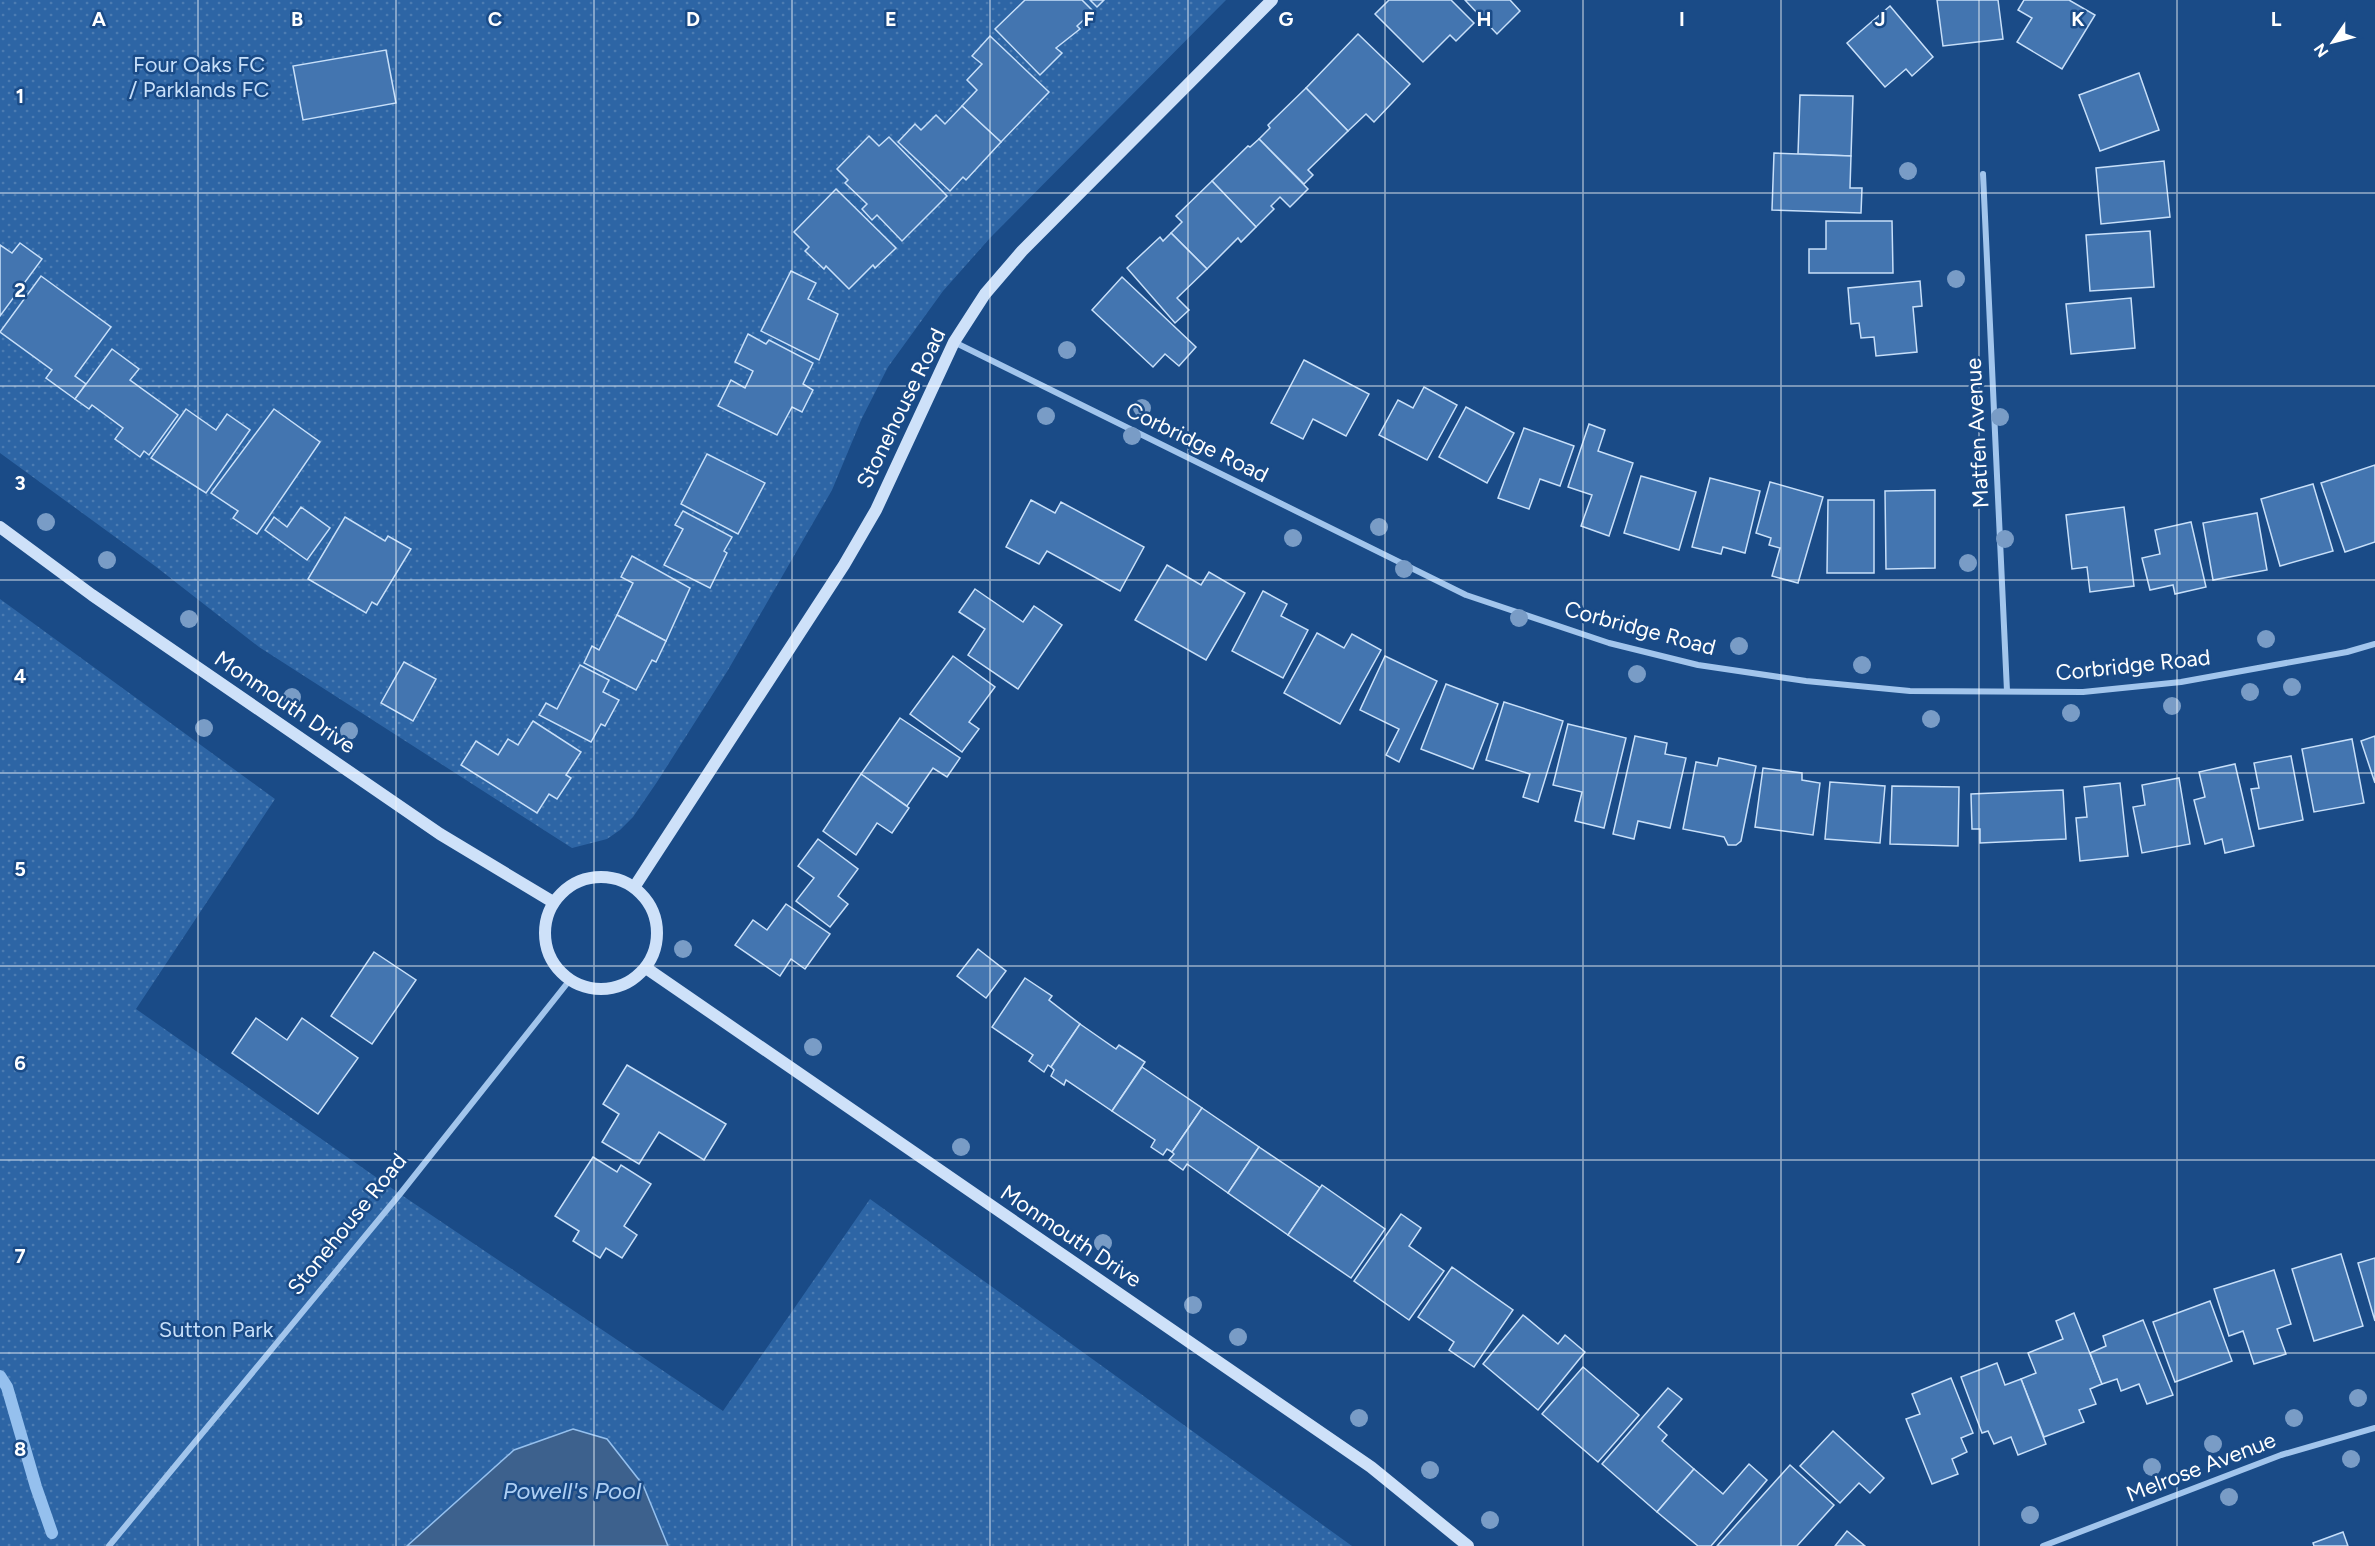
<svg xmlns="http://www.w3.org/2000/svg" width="2375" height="1546" font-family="Figtree,sans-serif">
	<defs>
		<pattern id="park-dots" width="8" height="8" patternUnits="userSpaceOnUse" patternTransform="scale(1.5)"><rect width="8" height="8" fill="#2d65a5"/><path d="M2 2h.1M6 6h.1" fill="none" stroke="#4c7cb2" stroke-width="1.8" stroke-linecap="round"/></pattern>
	</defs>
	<rect width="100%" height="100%" fill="#1a4b87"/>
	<g fill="url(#park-dots)">
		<polygon points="0,0 1226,0 990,238 943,291 888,367 862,418 832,490 728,670 657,782 633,817 620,830 607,839 572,848 259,647 155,566 0,453"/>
		<polygon points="0,599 275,799 136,1009 400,1194 723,1411 870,1199 1352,1546 0,1546"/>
	</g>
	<polygon fill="#3d618d" stroke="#95c0ee" stroke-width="1.5" points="573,1429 607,1439 643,1485 668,1546 407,1546 514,1450"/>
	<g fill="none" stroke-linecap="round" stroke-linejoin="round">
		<polyline stroke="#95c0ee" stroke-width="12" points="0,1376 7,1387 36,1487 52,1533"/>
	</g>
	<g fill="#4375b0" stroke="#c7dff9" stroke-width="1.5">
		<polygon points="1025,0 1082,0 1093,11 1077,26 1080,29 1056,48 1062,53 1040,75 995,29"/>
		<polygon points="1090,0 1104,0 1097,7"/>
		<polygon points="1389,0 1451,0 1474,23 1456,41 1450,35 1423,62 1375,14"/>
		<polygon points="1465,0 1510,0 1520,11 1497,34"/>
		<polygon points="1937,0 1998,0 2003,39 1943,46"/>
		<polygon points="2024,0 2069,0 2095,15 2062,69 2017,42 2032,18 2018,10"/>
		<polygon points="1890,6 1933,57 1912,76 1906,69 1885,87 1847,43"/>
		<polygon points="1358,34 1410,84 1374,122 1366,114 1348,131 1306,88"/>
		<polygon points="990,36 1049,92 1001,142 962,106 977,90 967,80 982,64 972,56"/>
		<polygon points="386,50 396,103 303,120 293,66"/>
		<polygon points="2139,73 2159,130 2100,151 2079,95"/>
		<polygon points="1306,88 1348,131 1308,170 1313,175 1304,184 1259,139 1270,128 1268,125"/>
		<polygon points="1800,95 1853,96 1851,156 1798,154"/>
		<polygon points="962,106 1001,142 966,180 963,177 950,191 898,142 915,124 921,130 936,115 945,124"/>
		<polygon points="869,136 879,146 889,137 947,196 902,241 877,215 872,220 862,209 867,204 845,183 848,180 837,169"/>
		<polygon points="1259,139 1308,189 1290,207 1280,197 1271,206 1274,209 1256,227 1212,181 1248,146 1250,147"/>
		<polygon points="1774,153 1851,156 1850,188 1862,188 1861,213 1772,210"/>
		<polygon points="2164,161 2170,217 2101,224 2096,168"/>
		<polygon points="1212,181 1256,227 1241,242 1238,238 1207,269 1171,233 1182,222 1176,216"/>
		<polygon points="836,189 896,248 875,268 873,265 849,289 826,266 824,269 805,251 809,247 794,232"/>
		<polygon points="1826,221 1892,221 1893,273 1809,273 1809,249 1826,249"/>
		<polygon points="2150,231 2154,287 2090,291 2086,235"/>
		<polygon points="1171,233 1207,269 1177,298 1189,310 1175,323 1127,268 1160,237 1163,241"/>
		<polygon points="20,243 42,259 0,316 0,245 12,253"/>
		<polygon points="791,271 816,283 808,299 838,314 819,360 761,331"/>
		<polygon points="41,276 111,327 75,376 86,384 75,399 46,378 52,370 0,332"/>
		<polygon points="1122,277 1196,347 1179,366 1165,354 1153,367 1092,310"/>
		<polygon points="1920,281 1922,306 1913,307 1917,352 1876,356 1874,337 1861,338 1859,323 1851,324 1848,288"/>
		<polygon points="2131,298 2135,348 2071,354 2066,304"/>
		<polygon points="748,334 766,344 769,340 813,363 803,384 813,390 802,412 792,407 777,435 718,406 731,380 745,388 753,371 735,362"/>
		<polygon points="112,349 139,369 130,380 178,415 149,455 144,451 140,457 115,439 123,428 92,405 89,409 75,399"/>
		<polygon points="1304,360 1369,394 1346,436 1313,419 1303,439 1271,423"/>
		<polygon points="1424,387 1457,405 1427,460 1379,435 1398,400 1413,408"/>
		<polygon points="1466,407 1514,433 1487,483 1439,457"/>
		<polygon points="186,409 216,430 227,414 250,430 206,493 151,458"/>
		<polygon points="274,409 320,442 257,534 233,518 238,511 211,493"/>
		<polygon points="1589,424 1605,430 1598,451 1633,463 1609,536 1581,526 1592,495 1568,487"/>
		<polygon points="1524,428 1574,446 1560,486 1540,479 1529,509 1498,498"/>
		<polygon points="707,454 765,483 738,534 681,504"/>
		<polygon points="2375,465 2375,542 2345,552 2321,483"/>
		<polygon points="1641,476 1696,492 1679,550 1624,533"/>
		<polygon points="1710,478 1760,491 1745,553 1723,547 1721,554 1692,547"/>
		<polygon points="1770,482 1823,497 1798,583 1772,576 1780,548 1769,545 1771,538 1756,533"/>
		<polygon points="2313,484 2333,551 2280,566 2261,499"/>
		<polygon points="1935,490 1935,568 1886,569 1885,491"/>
		<polygon points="1031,500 1055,513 1061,502 1144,547 1120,591 1047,551 1039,564 1006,547"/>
		<polygon points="1828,500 1874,500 1874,573 1827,573"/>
		<polygon points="301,507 330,528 307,560 265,530 274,517 287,527"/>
		<polygon points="2124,507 2134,586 2090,592 2087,567 2072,569 2066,515"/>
		<polygon points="683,511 732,537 724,551 727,553 710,588 664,565 683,529 675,525"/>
		<polygon points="2257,513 2267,570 2213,580 2203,523"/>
		<polygon points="345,517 385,541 388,536 411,549 377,605 372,602 366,613 308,579"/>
		<polygon points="2191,522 2206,587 2175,594 2173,585 2150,590 2142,558 2160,554 2155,530"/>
		<polygon points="632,556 690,588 666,641 617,615 633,583 621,577"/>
		<polygon points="1167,565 1201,585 1209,572 1245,593 1206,660 1135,620"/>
		<polygon points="975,589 1023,622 1034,606 1062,625 1018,689 968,655 985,629 959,612"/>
		<polygon points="1263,591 1287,604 1281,616 1308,630 1283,678 1232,651"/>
		<polygon points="617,615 666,641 656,662 652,660 636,690 584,663 592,646 599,650"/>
		<polygon points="1317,633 1344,648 1352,634 1381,650 1340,724 1284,693"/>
		<polygon points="953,656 995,687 969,722 979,729 962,752 910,714"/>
		<polygon points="1385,656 1437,681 1399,762 1386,755 1399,729 1360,710"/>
		<polygon points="404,662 436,679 413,721 381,703"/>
		<polygon points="580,665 609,680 603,692 619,700 605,726 601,724 591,742 539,715 546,703 557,709"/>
		<polygon points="1446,684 1498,704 1473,769 1421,749"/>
		<polygon points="1504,702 1563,721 1538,802 1523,797 1530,774 1486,760"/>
		<polygon points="900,718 960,758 947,777 933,768 907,806 861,774"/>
		<polygon points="533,721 581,752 566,775 571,778 557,799 549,794 537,813 461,765 476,741 498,755 508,739 518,745"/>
		<polygon points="1568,724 1626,738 1604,828 1575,821 1582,792 1553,785"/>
		<polygon points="1635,736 1667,743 1665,754 1686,758 1670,828 1638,821 1634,839 1613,834"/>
		<polygon points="2375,736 2375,783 2361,741"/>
		<polygon points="2352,739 2364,803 2314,812 2302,749"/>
		<polygon points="2291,756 2303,820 2259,829 2251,789 2259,788 2254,763"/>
		<polygon points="1719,758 1756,766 1741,841 1736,845 1728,845 1724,837 1683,829 1696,762 1717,766"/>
		<polygon points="2235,764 2254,846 2225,853 2222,839 2205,844 2194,800 2205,797 2199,772"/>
		<polygon points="1763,768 1802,773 1802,780 1820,783 1813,835 1755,827"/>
		<polygon points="861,774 909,808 892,833 877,823 856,855 823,831"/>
		<polygon points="2179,778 2190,844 2142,853 2133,807 2145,805 2142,785"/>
		<polygon points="1830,782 1885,786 1880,843 1825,839"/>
		<polygon points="2120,783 2128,856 2080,861 2076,818 2087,817 2084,787"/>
		<polygon points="1892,786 1959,787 1958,846 1890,844"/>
		<polygon points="2063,790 2066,839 1980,843 1980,829 1972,829 1971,794"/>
		<polygon points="818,839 858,869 838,896 848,904 830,927 796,901 814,878 798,866"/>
		<polygon points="786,904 830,934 805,969 791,959 780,976 735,945 753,920 767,930"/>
		<polygon points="978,949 1006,971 986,998 957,976"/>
		<polygon points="374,952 416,980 372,1044 331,1016"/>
		<polygon points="1025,978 1052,996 1049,1000 1080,1024 1051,1067 1048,1065 1044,1072 1029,1061 1033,1055 992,1027"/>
		<polygon points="256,1018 287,1040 302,1018 358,1058 318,1114 232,1053"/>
		<polygon points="1080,1024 1116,1049 1119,1045 1145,1062 1112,1111 1066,1080 1064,1085 1051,1076 1054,1070 1051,1067"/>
		<polygon points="627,1065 726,1124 704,1160 659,1132 639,1164 602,1142 619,1114 603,1104"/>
		<polygon points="1142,1067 1202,1108 1172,1152 1167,1149 1163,1155 1151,1147 1155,1140 1112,1111"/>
		<polygon points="1202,1108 1259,1147 1228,1193 1187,1164 1183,1170 1169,1160 1174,1154 1172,1152"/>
		<polygon points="1259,1147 1320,1188 1288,1235 1228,1193"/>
		<polygon points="593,1157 617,1172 621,1165 651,1184 624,1226 637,1235 622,1258 606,1248 600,1258 573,1241 579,1231 555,1216"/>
		<polygon points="1322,1185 1385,1229 1351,1278 1288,1235"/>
		<polygon points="1401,1214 1421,1228 1409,1246 1444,1271 1409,1320 1354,1281"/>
		<polygon points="2341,1254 2363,1326 2314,1341 2292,1269"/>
		<polygon points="2375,1258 2375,1321 2358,1263"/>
		<polygon points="1452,1267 1513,1310 1474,1367 1449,1350 1454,1342 1418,1317"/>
		<polygon points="2274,1270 2291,1324 2277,1329 2286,1354 2254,1364 2243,1331 2229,1336 2214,1289"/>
		<polygon points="2210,1301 2232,1361 2175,1382 2153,1322"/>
		<polygon points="2074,1313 2102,1384 2090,1389 2096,1404 2079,1410 2084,1422 2044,1437 2021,1379 2036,1373 2028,1353 2063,1339 2056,1321"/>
		<polygon points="1523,1315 1558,1344 1565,1335 1585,1352 1538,1410 1483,1364"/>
		<polygon points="2143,1320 2173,1395 2147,1404 2139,1384 2121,1391 2117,1379 2102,1384 2090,1353 2106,1346 2103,1336"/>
		<polygon points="1997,1363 2005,1385 2021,1379 2046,1444 2018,1455 2011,1437 1994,1444 1988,1431 1982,1433 1961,1377"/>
		<polygon points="1583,1367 1639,1415 1598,1462 1542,1414"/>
		<polygon points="1951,1378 1973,1433 1961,1438 1967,1452 1952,1459 1958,1474 1932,1484 1906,1419 1920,1414 1912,1394"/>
		<polygon points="1668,1388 1682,1399 1658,1427 1667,1435 1662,1441 1694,1469 1657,1512 1602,1464"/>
		<polygon points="1833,1431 1884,1478 1870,1493 1859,1483 1840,1503 1800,1466"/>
		<polygon points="1749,1464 1767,1480 1711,1546 1698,1546 1657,1512 1694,1469 1723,1494"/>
		<polygon points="1790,1465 1834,1505 1797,1546 1717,1546"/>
		<polygon points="1847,1531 1865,1546 1835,1546"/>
		<polygon points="2343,1532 2348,1546 2314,1546 2313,1543"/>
	</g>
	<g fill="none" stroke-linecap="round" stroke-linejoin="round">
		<g stroke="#a2c5ec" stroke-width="6">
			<polyline points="1983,174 2007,691"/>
			<polyline points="954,342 1466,595 1609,643 1698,665 1806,681 1910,691 2083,692 2181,682 2347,652 2375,644"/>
			<polyline points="109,1546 400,1194 569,981"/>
			<polyline points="2043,1546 2281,1455 2375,1428"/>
		</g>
		<g stroke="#cee1f9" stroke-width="12">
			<polyline points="0,527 92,595 440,834 553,902"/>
			<circle cx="601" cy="933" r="56"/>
			<polyline points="635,886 844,565 876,510 954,342 985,294 1022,251 1272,0"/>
			<polyline points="646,968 1371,1467 1468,1546"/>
		</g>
	</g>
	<g fill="#799cc6">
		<circle cx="1908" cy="171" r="9"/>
		<circle cx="1956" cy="279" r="9"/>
		<circle cx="1067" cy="350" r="9"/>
		<circle cx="1142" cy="408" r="9"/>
		<circle cx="1046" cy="416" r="9"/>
		<circle cx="2000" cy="417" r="9"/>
		<circle cx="1132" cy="436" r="9"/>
		<circle cx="46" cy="522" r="9"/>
		<circle cx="1379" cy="527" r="9"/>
		<circle cx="1293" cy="538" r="9"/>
		<circle cx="2005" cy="539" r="9"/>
		<circle cx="107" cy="560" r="9"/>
		<circle cx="1968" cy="563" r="9"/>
		<circle cx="1404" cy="569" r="9"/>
		<circle cx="1519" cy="618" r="9"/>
		<circle cx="189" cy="619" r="9"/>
		<circle cx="2266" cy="639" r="9"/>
		<circle cx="1739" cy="646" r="9"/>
		<circle cx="1862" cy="665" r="9"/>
		<circle cx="1637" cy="674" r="9"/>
		<circle cx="2292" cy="687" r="9"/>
		<circle cx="2250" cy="692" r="9"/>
		<circle cx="292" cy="697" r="9"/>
		<circle cx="2172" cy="706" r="9"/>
		<circle cx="2071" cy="713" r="9"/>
		<circle cx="1931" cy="719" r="9"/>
		<circle cx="204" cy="728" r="9"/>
		<circle cx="349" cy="731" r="9"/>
		<circle cx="683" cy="949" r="9"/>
		<circle cx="813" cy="1047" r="9"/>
		<circle cx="961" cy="1147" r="9"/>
		<circle cx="1103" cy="1243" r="9"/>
		<circle cx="1193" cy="1305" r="9"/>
		<circle cx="1238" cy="1337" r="9"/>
		<circle cx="2358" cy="1398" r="9"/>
		<circle cx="1359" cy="1418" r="9"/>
		<circle cx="2294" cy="1418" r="9"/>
		<circle cx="2213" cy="1444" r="9"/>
		<circle cx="2351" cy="1459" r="9"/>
		<circle cx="2152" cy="1467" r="9"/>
		<circle cx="1430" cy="1470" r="9"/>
		<circle cx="2229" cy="1497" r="9"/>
		<circle cx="2030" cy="1515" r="9"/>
		<circle cx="1490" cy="1520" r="9"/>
	</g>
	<path fill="none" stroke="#fff" stroke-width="1.5" stroke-opacity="0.55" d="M 198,0 L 198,1546M 396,0 L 396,1546M 594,0 L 594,1546M 792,0 L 792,1546M 990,0 L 990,1546M 1188,0 L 1188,1546M 1385,0 L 1385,1546M 1583,0 L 1583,1546M 1781,0 L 1781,1546M 1979,0 L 1979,1546M 2177,0 L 2177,1546M 0,193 L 2375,193M 0,386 L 2375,386M 0,580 L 2375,580M 0,773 L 2375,773M 0,966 L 2375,966M 0,1160 L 2375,1160M 0,1353 L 2375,1353"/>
	<g text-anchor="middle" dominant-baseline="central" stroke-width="5" stroke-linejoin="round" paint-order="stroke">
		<g font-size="22" fill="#c7dff9" stroke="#1a4b87">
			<text x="199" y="64">Four Oaks FC<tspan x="199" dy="25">/ Parklands FC</tspan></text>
			<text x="216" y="1329">Sutton Park</text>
		</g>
		<g font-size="22" fill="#fff" stroke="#1a4b87">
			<text transform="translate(901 408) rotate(-64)">Stonehouse Road</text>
			<text transform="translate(1977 433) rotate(-93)">Matfen Avenue</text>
			<text transform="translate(1197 442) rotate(26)">Corbridge Road</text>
			<text transform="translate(1640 628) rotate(15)">Corbridge Road</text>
			<text transform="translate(2133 665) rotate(-6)">Corbridge Road</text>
			<text transform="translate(285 702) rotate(34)">Monmouth Drive</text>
			<text transform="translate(347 1224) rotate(-51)">Stonehouse Road</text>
			<text transform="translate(1071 1236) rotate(34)">Monmouth Drive</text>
			<text transform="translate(2201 1467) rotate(-21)">Melrose Avenue</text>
		</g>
		<g font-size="24" font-style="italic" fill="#aecff3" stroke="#1a4b87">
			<text x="572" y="1490">Powell's Pool</text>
		</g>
	</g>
	<g font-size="20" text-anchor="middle" font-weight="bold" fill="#fff" stroke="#1a4b87" stroke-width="5" stroke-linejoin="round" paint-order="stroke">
		<text x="99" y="26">A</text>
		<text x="297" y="26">B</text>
		<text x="495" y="26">C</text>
		<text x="693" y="26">D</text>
		<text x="891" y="26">E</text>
		<text x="1089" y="26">F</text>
		<text x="1286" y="26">G</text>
		<text x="1484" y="26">H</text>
		<text x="1682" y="26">I</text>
		<text x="1880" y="26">J</text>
		<text x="2078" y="26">K</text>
		<text x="2276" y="26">L</text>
		<text x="20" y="103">1</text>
		<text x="20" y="297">2</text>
		<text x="20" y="490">3</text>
		<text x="20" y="683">4</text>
		<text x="20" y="876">5</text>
		<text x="20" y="1070">6</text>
		<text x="20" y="1263">7</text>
		<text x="20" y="1456">8</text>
	</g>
	<g transform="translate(2333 42) rotate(235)" stroke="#1a4b87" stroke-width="4.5" paint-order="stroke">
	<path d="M0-4.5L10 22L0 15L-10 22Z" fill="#ffffff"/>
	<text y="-9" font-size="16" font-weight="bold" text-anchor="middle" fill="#ffffff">N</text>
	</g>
</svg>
